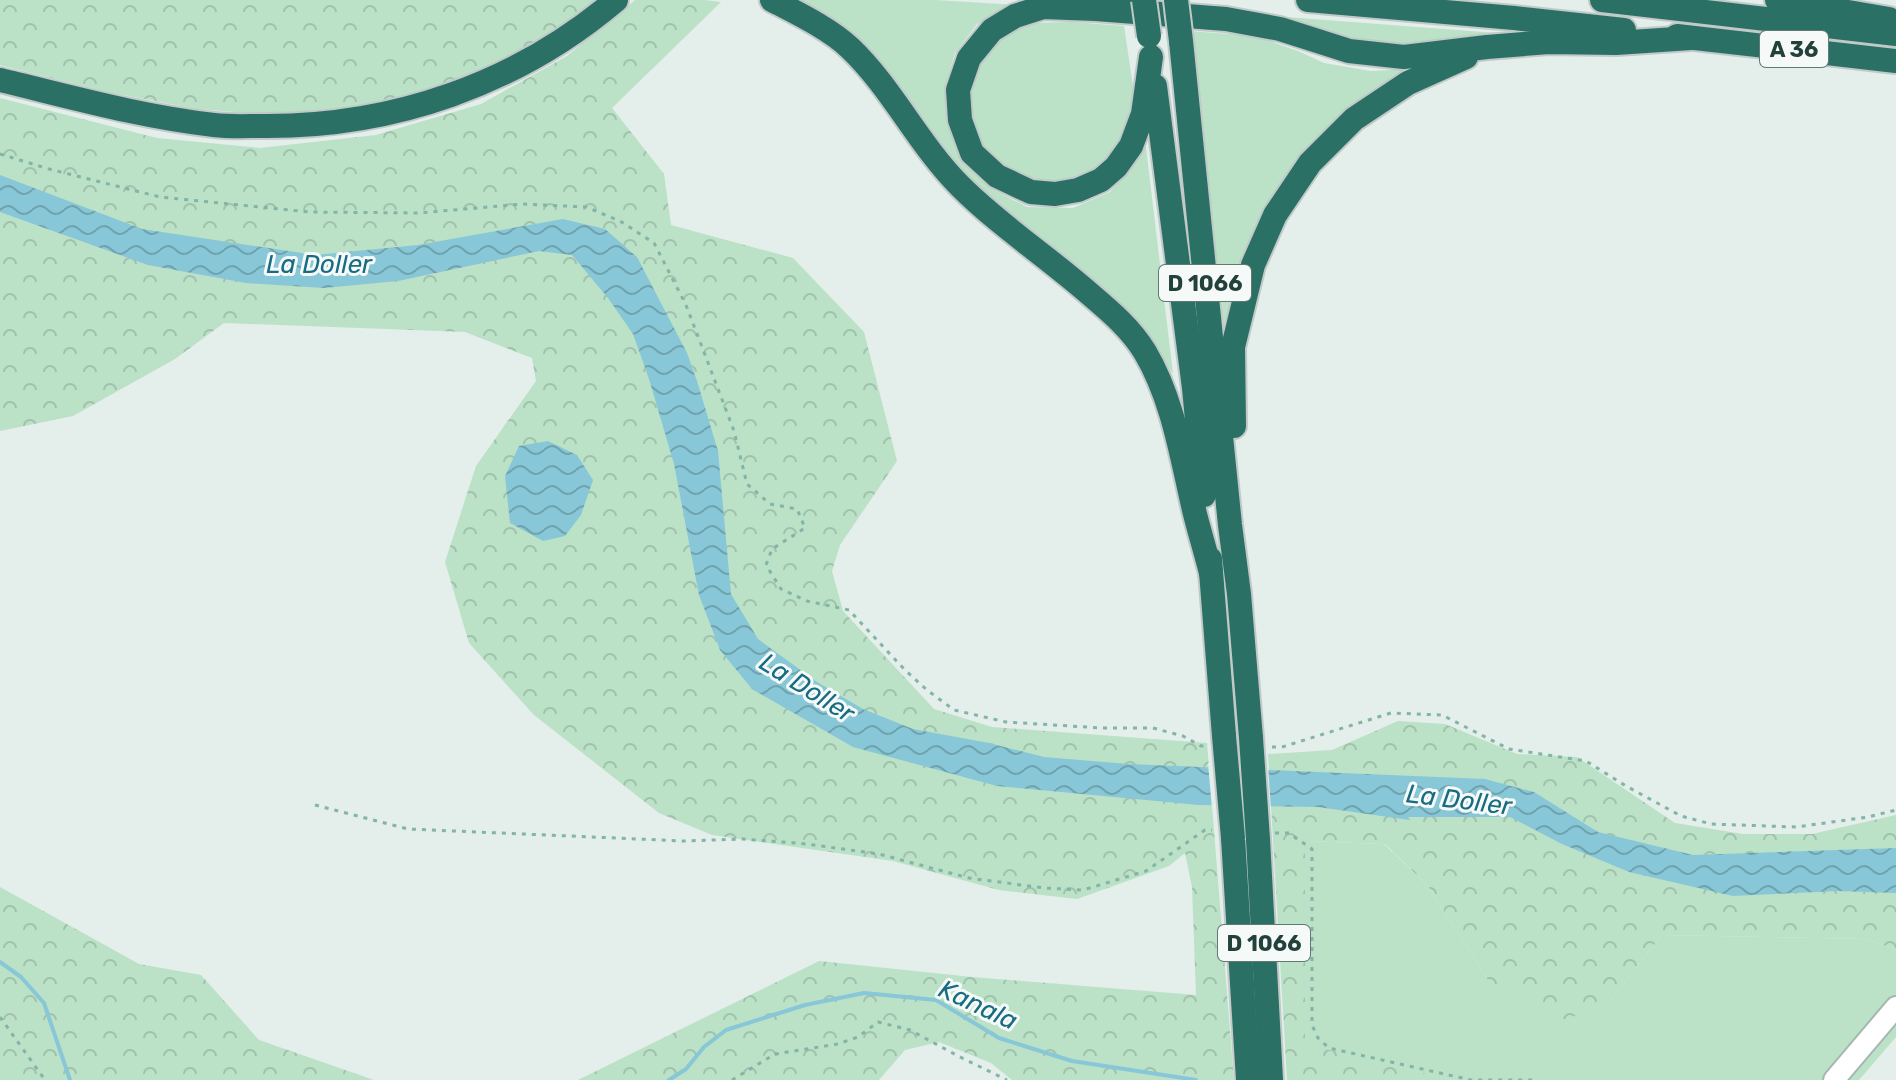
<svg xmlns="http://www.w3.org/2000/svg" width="1896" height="1080" font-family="Rubik,sans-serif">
	<defs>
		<pattern id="forest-crowns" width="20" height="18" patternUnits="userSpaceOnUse" patternTransform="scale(2)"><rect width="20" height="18" fill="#bbe1c7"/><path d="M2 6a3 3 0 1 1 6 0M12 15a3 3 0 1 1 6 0" fill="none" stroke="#a0c2ac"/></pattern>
		<pattern id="water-waves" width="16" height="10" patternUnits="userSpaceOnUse" patternTransform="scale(2)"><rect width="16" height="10" fill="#88c7d7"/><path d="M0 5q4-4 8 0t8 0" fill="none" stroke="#6fa3af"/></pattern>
	</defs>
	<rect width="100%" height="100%" fill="#e4eeea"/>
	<g fill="#bbe1c7">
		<polygon points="792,0 935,0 1020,5 977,24 955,53 945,87 946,120 960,155 990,188 1027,207 1073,208 1110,192 1132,165 1145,139 1173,374 1140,326 1094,281 1029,232 971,185"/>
		<polygon points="1247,14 1496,33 1430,44 1401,45 1353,39"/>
		<polygon points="1073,22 1124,26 1134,93 1128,132 1111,162 1083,181 1048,186 1020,180 993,163 973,135 967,101 976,70 997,39 1028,23"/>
		<polygon points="1189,31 1255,36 1298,51 1324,63 1370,71 1414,69 1350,107 1312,141 1273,195 1243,253 1223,346"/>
		<polygon points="1305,841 1384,844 1428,886 1491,985 1611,1000 1662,935 1867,939 1896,950 1896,1037 1859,1080 1452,1080 1305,1045"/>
	</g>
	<g fill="url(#forest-crowns)">
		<polygon points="0,0 602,0 551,37 475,76 402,101 291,116 197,109 107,92 0,65"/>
		<polygon points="635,0 704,0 721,2 612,108 664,174 671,225 793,258 864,332 897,461 840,545 832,571 843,611 934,709 992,727 1207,743 1234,1080 1012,1080 991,1063 939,1042 905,1050 879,1080 578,1080 819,961 972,977 1196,995 1192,887 1185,853 1169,866 1077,899 999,890 893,861 712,835 659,813 534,715 469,643 445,562 476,466 536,381 532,358 465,332 224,323 175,359 73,416 0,431 0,98 157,138 260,148 376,135 481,104 567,56"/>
		<polygon points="1398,721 1445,724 1517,754 1577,757 1675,823 1743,834 1812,834 1896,815 1896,950 1867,939 1662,935 1611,1000 1566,1020 1491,985 1428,886 1385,844 1305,841 1305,1044 1452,1080 1287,1080 1268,754 1332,750"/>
		<polygon points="0,887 139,964 201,975 259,1040 374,1080 0,1080"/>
	</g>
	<g fill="url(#water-waves)">
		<polygon points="0,175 142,229 315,255 418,245 563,219 605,229 637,257 687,353 697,381 718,451 731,594 758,639 817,682 863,709 913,729 989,743 1044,757 1128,764 1485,779 1534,792 1598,832 1693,855 1896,848 1896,893 1838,891 1733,896 1629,872 1562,844 1510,817 1408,817 1410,820 1318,807 1199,805 997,786 853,747 752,689 720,650 699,595 674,464 649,379 633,334 608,298 572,255 539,251 398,281 324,288 246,283 148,265 0,212"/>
		<polygon points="548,441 577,455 593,480 581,515 565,536 543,541 510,523 505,476 519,446"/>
	</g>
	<polygon fill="#e4eeea" points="1208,763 1268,765 1271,810 1212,809"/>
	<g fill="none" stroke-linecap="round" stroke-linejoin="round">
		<g stroke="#88c7d7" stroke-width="4">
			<polyline points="0,962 21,977 44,1003 70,1080"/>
			<polyline points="669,1080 686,1069 704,1047 726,1030 805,1005 864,993 936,1000 999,1038 1072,1061 1196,1080"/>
		</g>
		<g stroke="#a6b7b2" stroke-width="24">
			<polyline id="minor" points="1834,1080 1896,1007"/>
		</g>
		<g stroke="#c1cac8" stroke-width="28">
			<g id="highway">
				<path d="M 772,0 C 797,13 830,29 850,48 C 892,88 918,144 960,186 C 1000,226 1048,257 1091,295 C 1111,312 1131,329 1145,352 C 1174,401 1182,460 1195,514 C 1200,534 1206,553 1211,573"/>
				<polyline points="1308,0 1514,18 1624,30"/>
				<polyline points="1602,0 1896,34"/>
				<polyline points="1777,0 1889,19"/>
				<polyline points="1677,36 1896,61"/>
				<polyline points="1181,41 1230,525 1239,594 1251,738"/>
				<polyline points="1151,57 1143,114 1131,146 1116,167 1101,180 1078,190 1055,194 1031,192 997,176 972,153 960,120 958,90 969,58 992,30 1015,16 1043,7 1096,9 1226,19 1280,29 1349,51 1404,57 1487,47 1549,42 1616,43 1691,38"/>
				<path d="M 0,80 C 71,97 142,117 214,125 C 230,127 247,126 263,126 C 393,127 517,84 616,0"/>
				<polyline points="1155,86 1194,388 1204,495"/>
				<polyline points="1234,426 1233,347 1253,265 1275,215 1310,163 1354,119 1408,83 1466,57"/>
				<polyline points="1210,559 1224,736"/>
				<polyline points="1233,838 1248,1080"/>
				<polyline points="1258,839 1271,1080"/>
			</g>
		</g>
		<g stroke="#82b4a7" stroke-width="3" stroke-dasharray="4 6" stroke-linecap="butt">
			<polyline points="0,154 49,169 160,197 309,212 419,213 522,204 586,207 620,221 654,243 686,305 734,431 747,484 770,504 797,509 805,528 772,549 766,565 781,589 807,601 849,610 904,669 927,690 954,710 1006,722 1103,728 1153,728 1183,736 1201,746 1208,746"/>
			<polyline points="1272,747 1282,747 1391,713 1442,715 1509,749 1586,761 1626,786 1681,816 1711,824 1796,827 1868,817 1896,810"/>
			<polyline points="315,805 408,829 684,841 743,839 807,844 879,854 969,878 1044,888 1083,890 1146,871 1205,830 1212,830"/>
			<polyline points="1275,833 1289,833 1312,849 1312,1025 1318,1038 1329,1048 1471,1080 1537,1080"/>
			<polyline points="0,1017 45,1080"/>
			<polyline points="732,1080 775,1054 838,1044 858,1037 878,1022 910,1030 958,1056 1007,1080"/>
		</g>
		<use href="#minor" stroke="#fff" stroke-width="20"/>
		<use href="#highway" stroke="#2b7065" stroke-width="24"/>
		<g stroke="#c1cac8" stroke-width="28" stroke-linecap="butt">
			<g id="highway-bridge">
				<polyline points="1144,0 1149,36"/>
				<polyline points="1176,0 1181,41"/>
				<polyline points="1224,736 1233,838"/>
				<polyline points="1251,738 1258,839"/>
			</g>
		</g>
		<use href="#highway-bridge" stroke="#2b7065" stroke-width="24"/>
	</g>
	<g text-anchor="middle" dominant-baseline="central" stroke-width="6" stroke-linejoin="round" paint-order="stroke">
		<g fill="#f5faf8" stroke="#617873" stroke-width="2">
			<rect x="1760" y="31" width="68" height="36" rx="6"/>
			<rect x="1159" y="265" width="92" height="36" rx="6"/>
			<rect x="1218" y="925" width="92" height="36" rx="6"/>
		</g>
		<g font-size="22" font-weight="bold" fill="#22413a">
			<text x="1794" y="49">A 36</text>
			<text x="1205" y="283">D 1066</text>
			<text x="1264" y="943">D 1066</text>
		</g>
		<g font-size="26" font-style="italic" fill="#176b82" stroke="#f5faf8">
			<text x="319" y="264">La Doller</text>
			<text transform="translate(807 688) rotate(32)">La Doller</text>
			<text transform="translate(1459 800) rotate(7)">La Doller</text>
			<text transform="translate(978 1005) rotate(25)">Kanala</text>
		</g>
	</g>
</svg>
